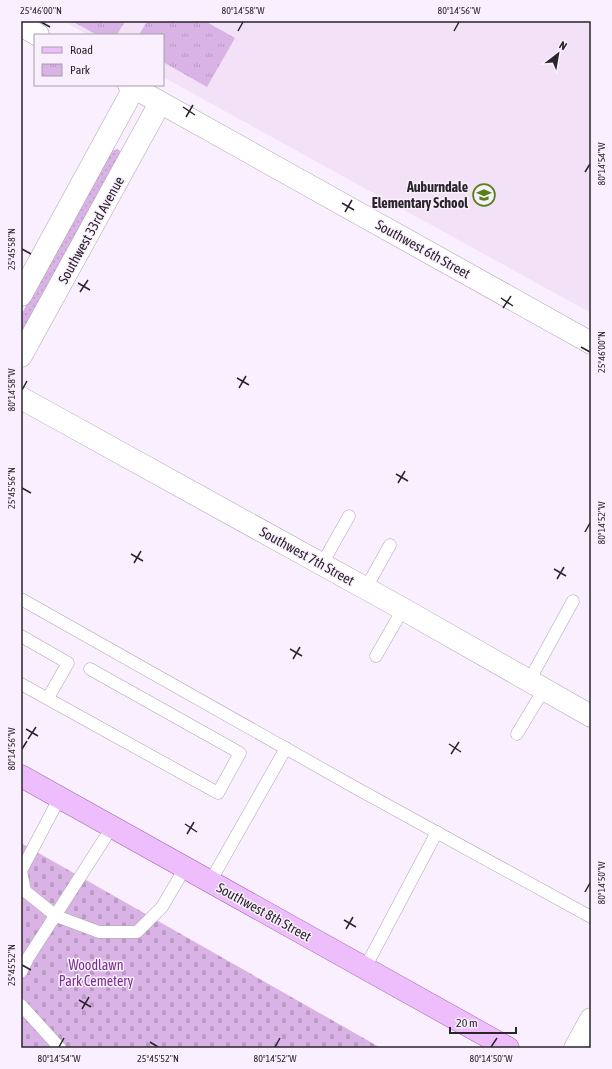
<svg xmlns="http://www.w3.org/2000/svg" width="612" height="1069" font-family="'Asap Condensed',sans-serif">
	<defs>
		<pattern id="grass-dots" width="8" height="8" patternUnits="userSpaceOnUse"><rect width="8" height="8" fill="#d9b3e5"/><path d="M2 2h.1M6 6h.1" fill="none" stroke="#ba9ac5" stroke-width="1.8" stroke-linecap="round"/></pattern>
		<pattern id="cemetery-stones" width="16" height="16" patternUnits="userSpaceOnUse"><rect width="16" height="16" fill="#d9b3e5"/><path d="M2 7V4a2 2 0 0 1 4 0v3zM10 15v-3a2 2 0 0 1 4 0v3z" fill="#ba9ac5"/></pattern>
		<pattern id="park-tufts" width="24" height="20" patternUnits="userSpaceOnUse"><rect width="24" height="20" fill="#d9b3e5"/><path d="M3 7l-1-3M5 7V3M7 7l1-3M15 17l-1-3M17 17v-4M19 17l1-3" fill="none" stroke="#ba9ac5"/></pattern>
	</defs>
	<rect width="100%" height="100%" fill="#faeffe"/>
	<polygon fill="#f2e1f7" points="63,21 591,21 591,313 163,77 163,35 88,35"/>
	<polygon fill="url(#grass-dots)" points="117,149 120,151 120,155 24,331 21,332 21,315 112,151"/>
	<polygon fill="url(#cemetery-stones)" points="21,843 381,1048 21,1048"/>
	<g fill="url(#park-tufts)">
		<polygon points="72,21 125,21 117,35 97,35"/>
		<polygon points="147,21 205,21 235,38 207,87 163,62 163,35 139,35"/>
	</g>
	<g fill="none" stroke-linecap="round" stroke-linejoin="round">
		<g stroke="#afa4b2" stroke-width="13">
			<g id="service">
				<polyline points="322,564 349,516"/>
				<polyline points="366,588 390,545"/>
				<polyline points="21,599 356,788 591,917"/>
				<polyline points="21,636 68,663 48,698"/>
				<polyline points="376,656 403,609"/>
				<polyline points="529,681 573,601"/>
				<polyline points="21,684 218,793 240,753 90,669"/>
				<polyline points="517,734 544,689"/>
				<polyline points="60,797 21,871 25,891 56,916 99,932 137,932 162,907 185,868"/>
				<polyline points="210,882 286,748"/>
				<polyline points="365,968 437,832"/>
				<polyline points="21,972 28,958 112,827"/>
				<polyline points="21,1005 60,1048"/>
			</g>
		</g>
		<g stroke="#afa4b2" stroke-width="23">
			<g id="minor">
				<polyline points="21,25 38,35"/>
				<polyline points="129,85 591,343"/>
				<polyline points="21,295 134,88"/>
				<polyline points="21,356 160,103"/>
				<polyline points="21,398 403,609 591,716"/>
			</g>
		</g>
		<g stroke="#afa4b2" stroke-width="23">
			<polyline id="tertiary" points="575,1048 591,1019"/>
		</g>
		<g stroke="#a16bb1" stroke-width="23">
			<polyline id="primary" points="21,776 508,1048"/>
		</g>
		<use href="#service" stroke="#fff" stroke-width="12"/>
		<use href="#minor" stroke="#fff" stroke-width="22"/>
		<use href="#tertiary" stroke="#fff" stroke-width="22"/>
		<use href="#primary" stroke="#eebdfc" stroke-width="22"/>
	</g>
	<path fill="none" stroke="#29252a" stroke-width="1.5" d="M 41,22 L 50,27M 238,31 L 243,22M 454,31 L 459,22M 183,107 L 195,115M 186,117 L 193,105M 585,172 L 590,164M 342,203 L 354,210M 345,212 L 352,200M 22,249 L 31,254M 78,283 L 90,290M 80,292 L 88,280M 501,298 L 513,306M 503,308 L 511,296M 581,347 L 590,352M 237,378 L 249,385M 239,388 L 246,376M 22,390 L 27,381M 396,474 L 408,481M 398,483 L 405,471M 22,488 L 31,493M 585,532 L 590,523M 131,554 L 143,561M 134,563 L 141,551M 554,569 L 566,576M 557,579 L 564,567M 290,649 L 302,656M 293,659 L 300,647M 26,729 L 38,736M 28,739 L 36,727M 449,744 L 461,752M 22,749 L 27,741M 451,754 L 459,742M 185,824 L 197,832M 187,834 L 194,822M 585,892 L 590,883M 344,920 L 356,927M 346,929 L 353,917M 22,965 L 31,970M 79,1000 L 91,1007M 82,1009 L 89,997M 150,1042 L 158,1047M 59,1047 L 64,1038M 275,1047 L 280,1038M 491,1047 L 497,1038"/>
	<defs>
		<g id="school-ring" transform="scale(1.15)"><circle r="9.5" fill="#faeffe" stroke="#528314" stroke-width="1.5"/><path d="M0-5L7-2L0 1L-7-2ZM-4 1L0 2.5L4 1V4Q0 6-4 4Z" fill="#528314"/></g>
	</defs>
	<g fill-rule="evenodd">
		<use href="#school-ring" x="484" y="195"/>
	</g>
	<g text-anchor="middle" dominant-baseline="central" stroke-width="3" stroke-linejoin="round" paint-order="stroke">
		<g font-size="14" font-weight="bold" fill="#29252a" stroke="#faeffe" text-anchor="end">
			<text x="468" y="187">Auburndale<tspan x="468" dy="16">Elementary School</tspan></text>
		</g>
		<g font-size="14" fill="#29252a" stroke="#faeffe">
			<text transform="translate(91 230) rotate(-61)">Southwest 33rd Avenue</text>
			<text transform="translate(423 249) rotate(29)">Southwest 6th Street</text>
			<text transform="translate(307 556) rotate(29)">Southwest 7th Street</text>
			<text transform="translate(264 912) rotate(29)">Southwest 8th Street</text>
		</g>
		<g font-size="14" fill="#79308e" stroke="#faeffe">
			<text x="96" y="965">Woodlawn<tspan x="96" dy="16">Park Cemetery</tspan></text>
		</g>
	</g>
	<rect width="612" height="1069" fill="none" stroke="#faeffe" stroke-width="44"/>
	<rect x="34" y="34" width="130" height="52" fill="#faeffe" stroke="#a69ea9"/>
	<rect x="42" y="47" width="20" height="6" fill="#eebdfc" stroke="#a69ea9"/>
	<text x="70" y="54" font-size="12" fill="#29252a">Road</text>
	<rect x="42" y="64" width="20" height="12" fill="url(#park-tufts)" stroke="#a69ea9"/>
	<text x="70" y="74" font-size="12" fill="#29252a">Park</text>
	<g transform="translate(558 54) rotate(31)" stroke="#faeffe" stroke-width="3" paint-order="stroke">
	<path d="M0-3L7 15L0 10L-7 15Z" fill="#29252a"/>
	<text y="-6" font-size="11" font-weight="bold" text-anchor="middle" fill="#29252a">N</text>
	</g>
	<path d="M450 1027v6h66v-6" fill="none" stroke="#29252a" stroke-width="2"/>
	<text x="456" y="1027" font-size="12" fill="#29252a" stroke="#faeffe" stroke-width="3" paint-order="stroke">20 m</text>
	<rect x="22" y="22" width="568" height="1025" fill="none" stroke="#29252a" stroke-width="1.5"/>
	<g font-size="10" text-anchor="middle" fill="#29252a">
		<text x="41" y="14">25°46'00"N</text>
		<text x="243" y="14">80°14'58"W</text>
		<text x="459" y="14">80°14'56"W</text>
		<text transform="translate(601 164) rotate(-90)" y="4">80°14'54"W</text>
		<text transform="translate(11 249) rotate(-90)" y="4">25°45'58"N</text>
		<text transform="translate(601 352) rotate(-90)" y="4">25°46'00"N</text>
		<text transform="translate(11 390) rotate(-90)" y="4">80°14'58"W</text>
		<text transform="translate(11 488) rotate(-90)" y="4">25°45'56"N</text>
		<text transform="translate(601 523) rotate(-90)" y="4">80°14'52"W</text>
		<text transform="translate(11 749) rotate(-90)" y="4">80°14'56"W</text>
		<text transform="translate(601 883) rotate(-90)" y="4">80°14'50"W</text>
		<text transform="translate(11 965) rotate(-90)" y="4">25°45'52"N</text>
		<text x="59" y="1062">80°14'54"W</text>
		<text x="158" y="1062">25°45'52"N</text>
		<text x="275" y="1062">80°14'52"W</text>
		<text x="491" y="1062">80°14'50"W</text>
	</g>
</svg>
